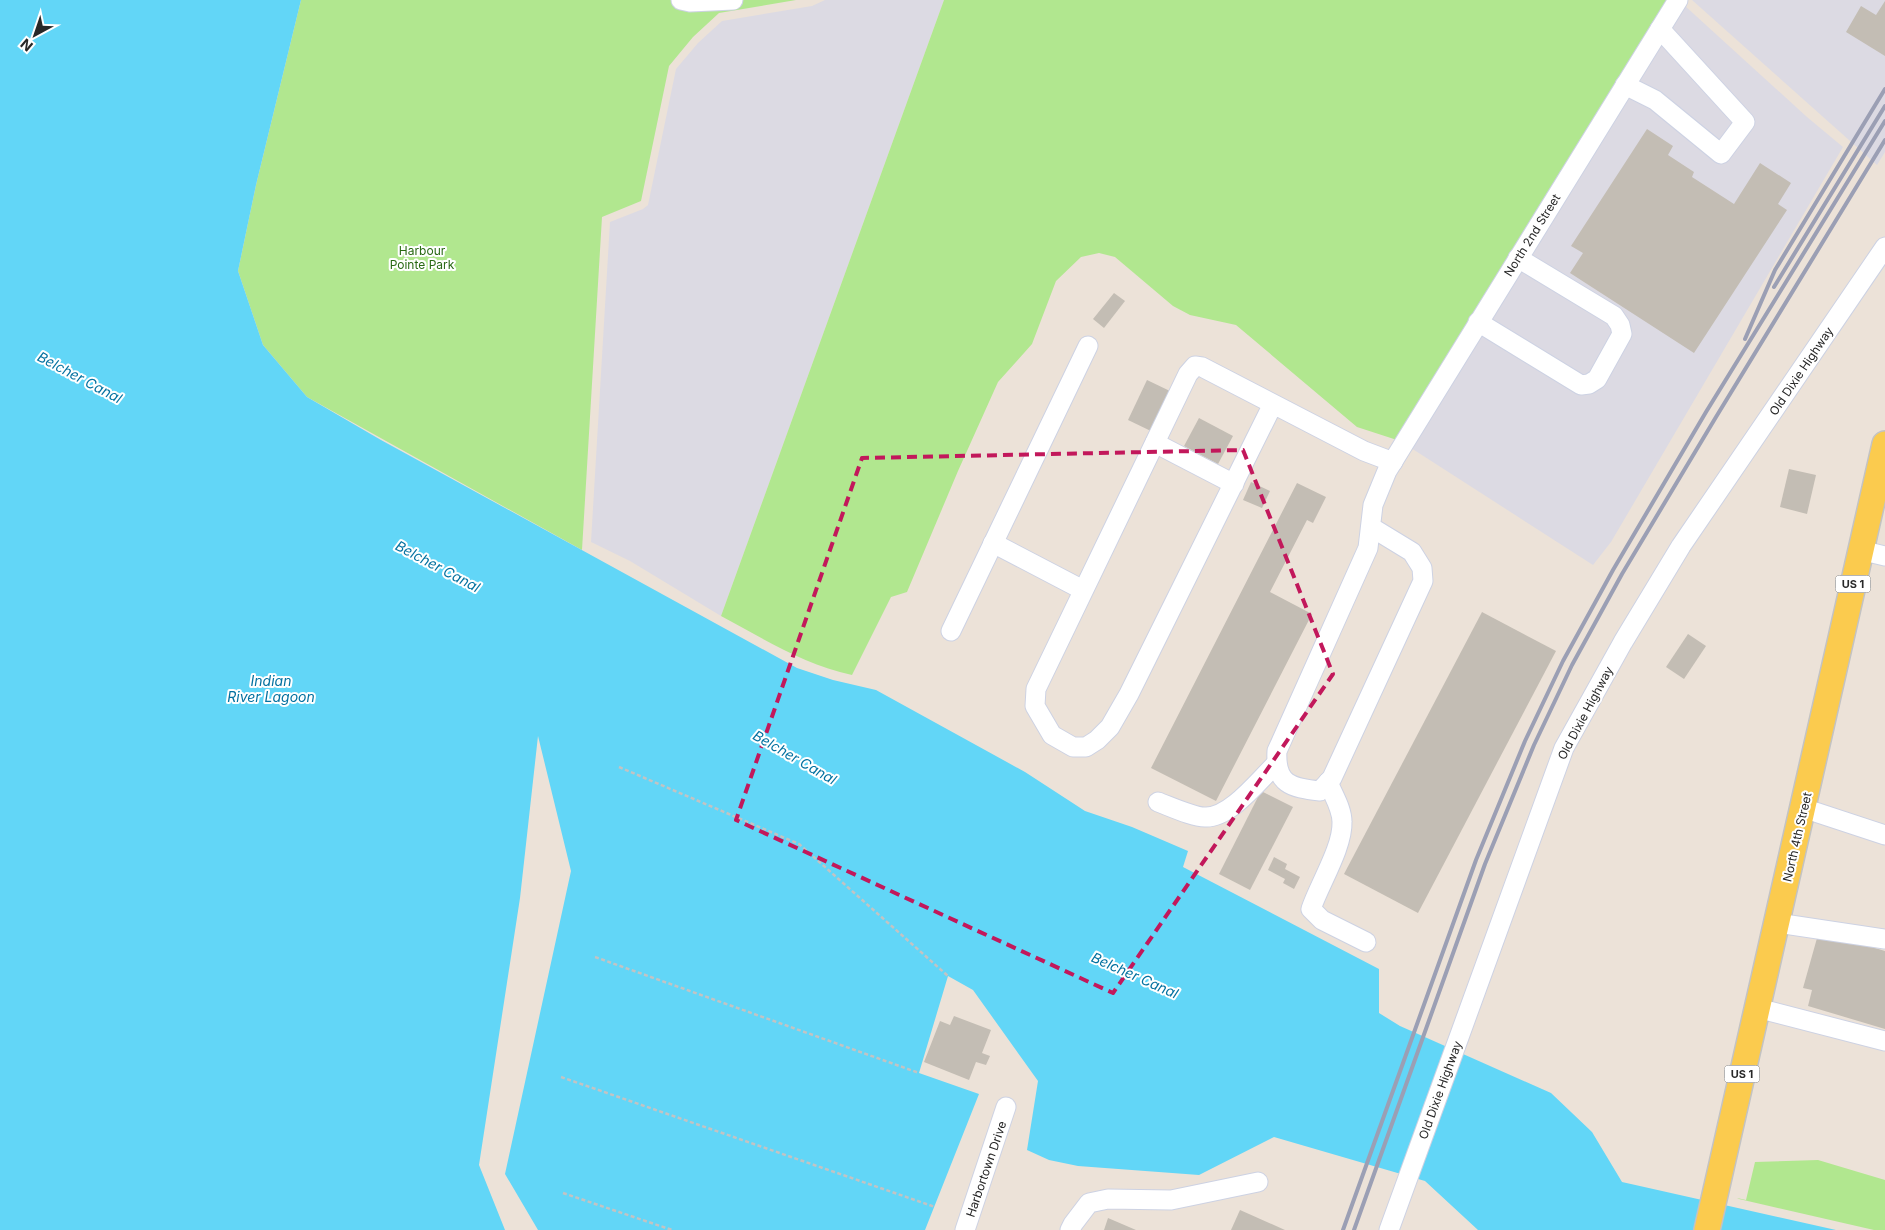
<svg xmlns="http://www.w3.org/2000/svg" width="1885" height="1230" font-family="Inter,sans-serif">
	<rect width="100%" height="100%" fill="#ece2d8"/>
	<g fill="#dcdae3">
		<polygon points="825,0 944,0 721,616 630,561 591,542 610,222 643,209 648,205 676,69 698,43 722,21 812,6"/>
		<polygon points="1692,0 1885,0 1885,152 1877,165"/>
		<polygon points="1684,5 1807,117 1843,147 1611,542 1593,565 1411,448"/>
	</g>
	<g fill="#b1e78f">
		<polygon points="301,0 796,0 719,13 693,37 669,66 641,201 602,217 582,550 307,397 263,345 238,271 256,185"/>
		<path d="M 944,0 L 1669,0 L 1397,440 L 1357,427 L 1236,325 L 1190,315 L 1173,306 L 1115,257 L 1099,253 L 1081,257 L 1056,281 L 1032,344 L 998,382 L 958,471 L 907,592 L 891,597 L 852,675 C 804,665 764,639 721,616 Z"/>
		<polygon points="1818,1160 1885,1180 1885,1230 1874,1230 1739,1199 1737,1198 1746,1200 1755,1162"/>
	</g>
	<polygon fill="#62d6f7" points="0,0 301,0 256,185 238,271 263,345 307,397 381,440 797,668 833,680 876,690 1025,772 1085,811 1132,827 1188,851 1183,867 1379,969 1379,1013 1400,1026 1551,1093 1592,1132 1622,1182 1836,1230 1478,1230 1425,1181 1274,1137 1199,1175 1078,1166 1049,1160 1027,1150 1038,1081 973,990 948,976 919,1073 979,1094 925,1230 538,1230 505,1174 571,871 538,736 520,898 479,1165 505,1230 0,1230"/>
	<g fill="#c3bdb4">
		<polygon points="1885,1 1885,56 1846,32 1861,6 1876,15"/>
		<polygon points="1647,129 1673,146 1668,155 1694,172 1692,177 1734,204 1760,163 1791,183 1778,204 1787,210 1694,353 1570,273 1583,253 1571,246"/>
		<polygon points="1114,293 1125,301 1104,328 1093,319"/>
		<polygon points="1147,380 1172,392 1153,432 1128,420"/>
		<polygon points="1199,418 1233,436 1218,464 1184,446"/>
		<polygon points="1789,469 1816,475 1807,514 1780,507"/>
		<polygon points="1251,482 1270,491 1262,508 1243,500"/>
		<polygon points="1297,483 1326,497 1313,523 1307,520 1270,592 1312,614 1216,801 1151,768"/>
		<polygon points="1482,612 1556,651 1418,913 1344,874"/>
		<polygon points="1688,634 1706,646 1684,679 1666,667"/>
		<polygon points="1261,791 1293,807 1250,890 1219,874"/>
		<polygon points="1274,857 1287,864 1285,869 1300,877 1294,889 1283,883 1285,879 1268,870"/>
		<polygon points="1819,931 1885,951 1885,1029 1808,1006 1812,990 1803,988"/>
		<polygon points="954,1016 991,1030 982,1053 990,1056 986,1065 976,1062 969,1080 924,1062 940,1021 950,1025"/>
		<polygon points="1240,1210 1285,1230 1231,1230"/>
		<polygon points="1108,1218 1136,1230 1104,1230"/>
	</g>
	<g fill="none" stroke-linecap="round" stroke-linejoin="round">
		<g stroke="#cdd2e3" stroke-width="21">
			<g id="minor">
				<polyline points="681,0 690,2 733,0"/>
				<polyline points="1625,85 1655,100 1721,154 1745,122 1660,29"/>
				<polyline points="1478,322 1581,385 1589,384 1597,379 1622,334 1620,325 1614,316 1518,258"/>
				<polyline points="1273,404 1129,694 1110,727 1097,740 1086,747 1073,747 1052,735 1035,706 1036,689 1188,374 1195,366 1202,367 1364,451 1393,462"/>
				<polyline points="1155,443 1234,484"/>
				<path d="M 1371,527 L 1412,552 L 1422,568 L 1423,581 L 1332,778 L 1320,791 C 1291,788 1275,784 1277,751 L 1368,548 L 1373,505 L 1387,471 L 1678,0"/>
				<polyline points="993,543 1083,590"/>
				<polyline points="1860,550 1885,556"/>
				<polyline points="951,631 1088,346"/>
				<path d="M 1328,782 C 1333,795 1342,808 1342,822 C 1343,847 1319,885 1311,909 L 1322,920 L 1366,942"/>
				<path d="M 1158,802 C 1169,806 1195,818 1206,817 C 1231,817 1259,780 1276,764"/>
				<polyline points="1803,808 1885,835"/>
				<polyline points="1777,923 1885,939"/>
				<polyline points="1757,1008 1885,1041"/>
				<polyline points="965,1230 1006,1107"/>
				<polyline points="1070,1230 1073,1224 1089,1203 1108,1199 1171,1200 1258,1182"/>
				<polyline points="1389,1230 1564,748 1623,642 1681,546 1885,247"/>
			</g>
		</g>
		<g stroke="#c3c3c3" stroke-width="28">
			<polyline id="major" points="1707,1230 1885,444"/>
		</g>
		<g stroke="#c3c3c3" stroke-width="2.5" stroke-dasharray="4 2.5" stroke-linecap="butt">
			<polyline points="619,767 799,844 948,976"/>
			<polyline points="595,957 919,1073"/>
			<polyline points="561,1077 935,1207"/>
			<polyline points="563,1193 672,1230"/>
		</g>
		<use href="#minor" stroke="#fff" stroke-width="19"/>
		<use href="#major" stroke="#fbcb4e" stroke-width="25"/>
		<g stroke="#9b9fb4" stroke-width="4">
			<polyline points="1774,287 1885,106"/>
			<polyline points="1745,339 1775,270 1885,89"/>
			<polyline points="1343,1230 1476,860 1525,741 1563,661 1613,570 1706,412 1885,121"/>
			<polyline points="1354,1230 1485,864 1534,745 1572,665 1622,574 1716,417 1885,140"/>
		</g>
	</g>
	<path fill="none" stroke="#c2185b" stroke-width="4" stroke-dasharray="10 6" stroke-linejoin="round" d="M 1243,450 L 1333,674 L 1113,993 L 736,820 L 862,458 Z"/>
	<g text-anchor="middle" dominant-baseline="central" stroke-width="4" stroke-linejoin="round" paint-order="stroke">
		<g fill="#fff" stroke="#686868" stroke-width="1">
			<rect x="1835.5" y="575.5" width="35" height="17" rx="4"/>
			<rect x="1724.5" y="1065.5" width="35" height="17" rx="4"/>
		</g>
		<g font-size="11" font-weight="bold" fill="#282828">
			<text x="1853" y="584">US 1</text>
			<text x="1742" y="1074">US 1</text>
		</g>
		<g font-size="12" fill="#282828" stroke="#fff">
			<text transform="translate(1532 235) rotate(-58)">North 2nd Street</text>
			<text transform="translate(1801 371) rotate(-56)">Old Dixie Highway</text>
			<text transform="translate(1585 713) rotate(-62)">Old Dixie Highway</text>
			<text transform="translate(1797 837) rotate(-77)">North 4th Street</text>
			<text transform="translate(1440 1090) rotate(-70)">Old Dixie Highway</text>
			<text transform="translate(986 1169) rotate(-71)">Harbortown Drive</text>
		</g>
		<g font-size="12" fill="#296914" stroke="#fff">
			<text x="422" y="250">Harbour<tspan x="422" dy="14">Pointe Park</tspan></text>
		</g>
		<g font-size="14" font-style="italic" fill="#0371a0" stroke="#fff">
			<text transform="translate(80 377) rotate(28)">Belcher Canal</text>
			<text transform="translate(438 566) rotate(28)">Belcher Canal</text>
			<text x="271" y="680">Indian<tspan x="271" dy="16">River Lagoon</tspan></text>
			<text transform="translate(795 757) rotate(30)">Belcher Canal</text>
			<text transform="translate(1135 975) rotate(24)">Belcher Canal</text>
		</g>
	</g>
	<g transform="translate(35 35) rotate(220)" stroke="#ffffff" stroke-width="4" paint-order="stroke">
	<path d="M0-4L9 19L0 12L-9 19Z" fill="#282828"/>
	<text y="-8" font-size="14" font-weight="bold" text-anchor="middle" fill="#282828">N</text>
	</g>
</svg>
